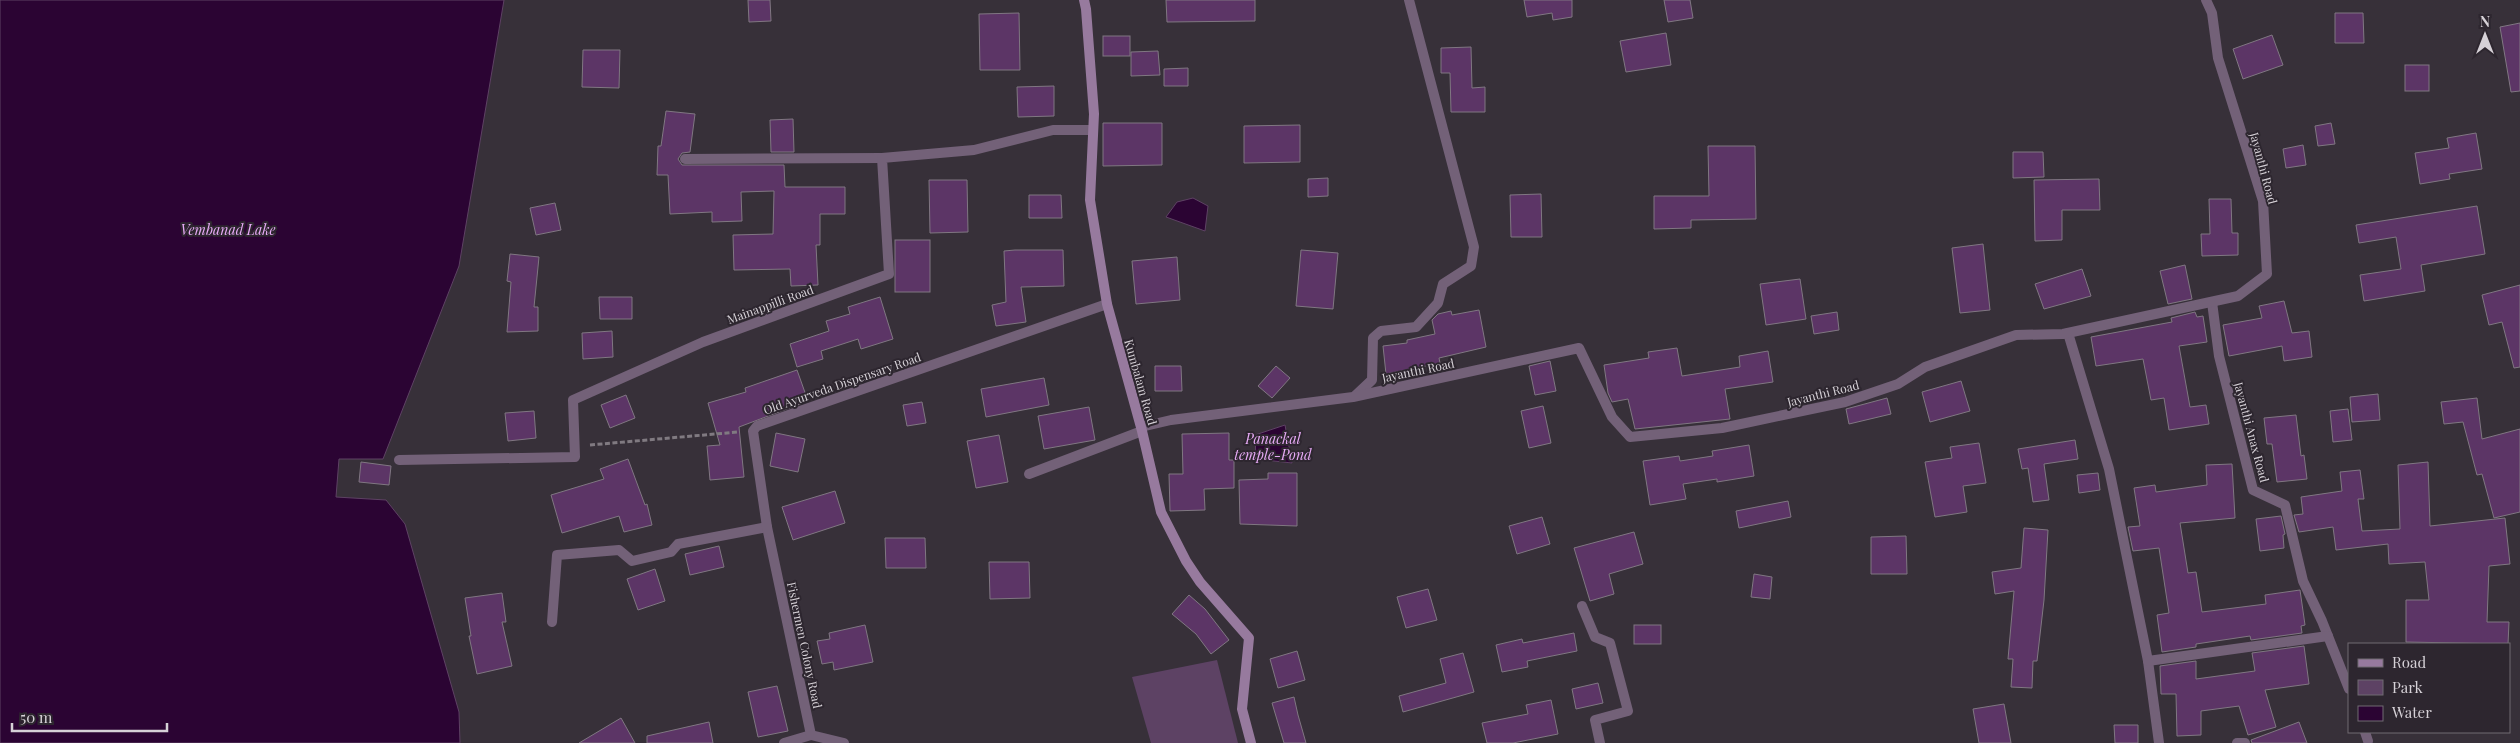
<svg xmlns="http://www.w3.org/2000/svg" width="2520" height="743" font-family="'Playfair Display',serif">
	<rect width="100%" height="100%" fill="#373039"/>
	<polygon fill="#5d4264" points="1217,660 1238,743 1151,743 1132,677"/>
	<g fill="#2b0433" stroke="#5e4264">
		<polygon points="0,0 504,0 459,266 383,459 339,459 336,497 386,500 405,524 459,712 460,743 0,743"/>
		<polygon points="1193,198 1208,206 1205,231 1166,217 1177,202"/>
		<polygon points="1285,425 1292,463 1256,459 1255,435"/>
	</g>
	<g fill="#5c3566" stroke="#807782">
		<polygon points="748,0 770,0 771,21 749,22"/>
		<polygon points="1166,0 1255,0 1255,21 1167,22"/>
		<polygon points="1524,0 1572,0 1572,17 1553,20 1552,13 1527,17"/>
		<polygon points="1664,0 1690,0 1693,18 1668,22"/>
		<polygon points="1019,13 1020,70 980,70 979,14"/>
		<polygon points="2335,13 2363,13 2364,43 2335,43"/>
		<polygon points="2520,23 2520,91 2511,92 2500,27"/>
		<polygon points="1666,33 1671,65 1626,72 1620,41"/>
		<polygon points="2272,35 2283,65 2243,79 2233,49"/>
		<rect x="1103" y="36" width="27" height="20"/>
		<polygon points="1471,47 1472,88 1485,87 1485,112 1451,112 1450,73 1441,73 1441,48"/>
		<polygon points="583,50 620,50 619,88 582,87"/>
		<polygon points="1158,51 1160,75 1131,76 1131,52"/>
		<rect x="2405" y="65" width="24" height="26"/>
		<polygon points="1188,68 1188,86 1164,86 1164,69"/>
		<polygon points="1054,86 1054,116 1018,117 1017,87"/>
		<polygon points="666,111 695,114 690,152 682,153 678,159 682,165 784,165 785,187 845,187 845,214 820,214 820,245 816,245 818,285 791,286 790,269 734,270 733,235 773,234 774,191 741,192 742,221 712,222 712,212 670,214 668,175 657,175 658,146 661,146"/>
		<polygon points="793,119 794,152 771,152 770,120"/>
		<polygon points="1103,123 1162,123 1162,165 1103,166"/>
		<polygon points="2331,123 2335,144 2318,146 2315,126"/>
		<polygon points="1300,125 1300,162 1244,163 1244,126"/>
		<polygon points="2476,133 2482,169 2449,174 2450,179 2420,184 2415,153 2449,148 2447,138"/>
		<polygon points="2303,145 2306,165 2286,168 2283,149"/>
		<polygon points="1708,146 1755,146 1756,219 1691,220 1691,228 1654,229 1654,196 1709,196"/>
		<polygon points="2013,152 2043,152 2044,177 2013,178"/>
		<polygon points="1328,178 1328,196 1308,197 1308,179"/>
		<polygon points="2099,179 2100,210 2062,210 2062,240 2035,241 2034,180"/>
		<polygon points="929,180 967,180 968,232 930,233"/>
		<polygon points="1541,194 1542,237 1511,237 1510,195"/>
		<polygon points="1029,195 1061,195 1062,218 1029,218"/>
		<polygon points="2209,199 2231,199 2232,233 2238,233 2238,255 2202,256 2201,234 2210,234"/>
		<polygon points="555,203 561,230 536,235 530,208"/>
		<polygon points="2477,206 2485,254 2421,265 2425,291 2364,301 2360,275 2401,269 2396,237 2359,243 2356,225"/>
		<rect x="895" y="240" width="35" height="52"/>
		<polygon points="1983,244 1990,310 1960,313 1952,248"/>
		<polygon points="1015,250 1063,250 1064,286 1021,287 1026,322 996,326 992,305 1006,302 1004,251"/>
		<polygon points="1301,250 1338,253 1333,309 1296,306"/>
		<polygon points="510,254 539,257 534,307 538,307 538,331 507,332 511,282 507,281"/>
		<polygon points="1177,257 1180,300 1136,304 1132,261"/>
		<polygon points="2185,265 2192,299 2168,304 2160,271"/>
		<polygon points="2082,269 2091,296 2044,309 2035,284"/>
		<polygon points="1800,279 1806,319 1766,325 1760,284"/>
		<polygon points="2520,285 2520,367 2514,368 2502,322 2489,325 2482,295"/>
		<polygon points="599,297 632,297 632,319 600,319"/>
		<polygon points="880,297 893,339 861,349 858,339 821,351 823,359 797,367 790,344 829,331 826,321 850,314 848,307"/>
		<polygon points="2284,301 2292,333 2309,331 2312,357 2284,361 2282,346 2229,356 2223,325 2262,318 2259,306"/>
		<polygon points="1479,310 1486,347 1439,358 1440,363 1386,374 1383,346 1407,343 1407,340 1435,334 1432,320 1438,314 1451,311 1452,315"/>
		<polygon points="1837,312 1839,330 1814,334 1811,316"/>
		<polygon points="2195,312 2197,317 2203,316 2207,342 2179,346 2190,407 2206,405 2209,424 2169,430 2164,398 2151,400 2143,359 2096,366 2091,337 2172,322 2171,318"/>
		<polygon points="612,331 613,357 583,359 582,333"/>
		<polygon points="1677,348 1682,376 1740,367 1739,356 1768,351 1773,382 1725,389 1730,419 1635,429 1628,399 1612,402 1608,393 1604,365 1649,358 1648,352"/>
		<polygon points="1550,361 1556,391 1535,395 1529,366"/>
		<polygon points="1155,366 1181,366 1182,391 1155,391"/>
		<polygon points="1276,366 1290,378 1272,398 1258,386"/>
		<polygon points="797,370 808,401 739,427 744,477 710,480 707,446 720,445 708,403 746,392 745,388"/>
		<polygon points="1044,378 1049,405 986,417 981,389"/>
		<polygon points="1961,381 1970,411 1930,422 1922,392"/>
		<polygon points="2378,394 2380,420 2352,422 2350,397"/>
		<polygon points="626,395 635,418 610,428 601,405"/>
		<polygon points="1887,398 1891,414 1849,424 1846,409"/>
		<polygon points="2477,398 2482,439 2520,429 2520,512 2494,518 2482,474 2477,475 2463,422 2444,424 2441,402"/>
		<polygon points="922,402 926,423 907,426 903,405"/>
		<polygon points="1543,406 1551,443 1529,448 1521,411"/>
		<polygon points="1089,407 1095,440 1044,449 1038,416"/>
		<polygon points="2348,409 2352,440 2333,442 2330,411"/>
		<polygon points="534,411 536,438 508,441 505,413"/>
		<polygon points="2296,415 2301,456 2304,455 2307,479 2277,482 2272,444 2267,444 2264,418"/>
		<polygon points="776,433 805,439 798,472 770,466"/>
		<polygon points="1229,433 1229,460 1234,460 1234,488 1204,489 1205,510 1170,511 1169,474 1183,474 1182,434"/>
		<polygon points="999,435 1008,482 976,488 967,441"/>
		<polygon points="2075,440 2078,459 2044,464 2049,500 2033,502 2028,468 2022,469 2018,449"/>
		<polygon points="1979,443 1986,483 1963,486 1967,512 1935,517 1925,462 1952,458 1950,447"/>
		<polygon points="1749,445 1754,476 1717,482 1717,479 1683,484 1686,499 1650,505 1643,461 1679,456 1680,461 1713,456 1712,451"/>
		<polygon points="628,459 645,505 647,504 652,525 624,532 619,516 562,533 551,495 604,479 600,469"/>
		<polygon points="361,462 391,466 389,485 359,482"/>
		<polygon points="2428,462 2430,526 2505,518 2510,564 2489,566 2487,622 2509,622 2508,644 2406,642 2406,600 2429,600 2425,562 2389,564 2388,544 2336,550 2333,527 2299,532 2294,515 2303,514 2301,497 2342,491 2340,472 2360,470 2364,499 2358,499 2362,531 2400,529 2398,465"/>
		<polygon points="2232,464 2235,518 2180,523 2188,573 2196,572 2202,612 2266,604 2265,595 2300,590 2305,625 2301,626 2302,633 2251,640 2250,636 2196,644 2196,647 2162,652 2157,615 2169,613 2159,548 2133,551 2128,527 2140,526 2134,488 2155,485 2156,492 2207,485 2206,465"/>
		<polygon points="1268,473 1297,473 1297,526 1240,524 1239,480 1268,479"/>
		<polygon points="2098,473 2100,490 2079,493 2077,475"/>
		<polygon points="835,491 845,523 793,540 782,507"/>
		<polygon points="1788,501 1791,517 1739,528 1736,511"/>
		<polygon points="2281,516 2285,534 2283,535 2284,548 2260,551 2256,519"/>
		<polygon points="1542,517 1550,544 1517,554 1509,526"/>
		<polygon points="2024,528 2048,530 2044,600 2037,661 2033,661 2032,688 2011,687 2013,659 2008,659 2014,591 1995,594 1992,572 2021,568"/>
		<polygon points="1634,532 1643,564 1609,574 1614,594 1590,601 1574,548"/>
		<polygon points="1906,536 1907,574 1871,574 1871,537"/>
		<polygon points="885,538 925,538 926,568 886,568"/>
		<polygon points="719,546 724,567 690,575 685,554"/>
		<polygon points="989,562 1029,562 1030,598 990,599"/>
		<polygon points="655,569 665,601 638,610 627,579"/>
		<polygon points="1754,574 1772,577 1770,599 1751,597"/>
		<polygon points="1428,589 1437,620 1406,628 1397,597"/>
		<polygon points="502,593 506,622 502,622 512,666 477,674 469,636 471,636 465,598"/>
		<polygon points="1189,595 1205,609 1229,640 1211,654 1196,634 1172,614"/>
		<polygon points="865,625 873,662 834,670 833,662 822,664 817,641 830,639 829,633"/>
		<rect x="1634" y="625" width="27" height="19"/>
		<polygon points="1574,633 1577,651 1527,661 1528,667 1502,672 1496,645 1522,639 1523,643"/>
		<polygon points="2304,646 2309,684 2265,690 2276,727 2248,735 2239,706 2201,711 2201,735 2177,736 2176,694 2161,694 2160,666 2196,661 2196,679 2255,671 2252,653"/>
		<polygon points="1297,651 1305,680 1278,688 1270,659"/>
		<polygon points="1463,653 1474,692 1403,712 1399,696 1446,683 1440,659"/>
		<polygon points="1598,683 1603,703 1576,709 1572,689"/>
		<polygon points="777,686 788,731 758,737 748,692"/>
		<polygon points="1294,697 1298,715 1306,743 1284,743 1272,703"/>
		<polygon points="1551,700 1558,734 1513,743 1487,743 1482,723 1528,714 1526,705"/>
		<polygon points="2004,704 2011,743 1979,743 1973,709"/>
		<polygon points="621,718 635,743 579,743"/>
		<polygon points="709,722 713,743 647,743 647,736"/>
		<polygon points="2299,722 2307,743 2252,743 2251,740"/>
		<polygon points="2114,725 2138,725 2138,743 2115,743"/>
	</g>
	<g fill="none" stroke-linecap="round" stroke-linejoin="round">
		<polyline stroke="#807a81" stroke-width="3" stroke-dasharray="5 2.5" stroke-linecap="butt" points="590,445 738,432"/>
		<polyline stroke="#736178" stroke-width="10" points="1029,474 1142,431"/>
		<g stroke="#736178" stroke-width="10">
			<polyline points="685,159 882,158"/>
			<polyline points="2212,302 2219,356 2253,490 2285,505 2303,581 2322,621 2349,689"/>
			<polyline points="2068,333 2109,469 2148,661 2159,743"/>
			<polyline points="1355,396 1372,380 1373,338 1381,331 1416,327 1438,303 1443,284 1471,266 1474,247 1409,0"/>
			<polyline points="1141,427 1171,420 1353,397 1579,348 1612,417 1630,437 1722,428 1845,402 1898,384 1925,367 2016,335 2063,334 2238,296 2267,274 2263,201 2218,58 2212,13 2206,0"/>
			<polyline points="399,460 575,457 573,400 703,342 889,274 882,158 974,150 1053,130 1092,130"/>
			<polyline points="1582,606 1595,637 1610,643 1628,711 1595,720 1600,743"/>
			<polyline points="552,622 557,555 619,550 632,561 671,552 678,544 767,527"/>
			<polyline points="2148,661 2328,636"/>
			<polyline points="2365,732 2368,741"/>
			<polyline points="784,743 811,735"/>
			<polyline points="844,743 811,735 767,527 753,431 757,426 1107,304"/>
			<polyline points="2237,743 2245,743"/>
		</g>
		<polyline stroke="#977a9e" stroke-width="10" points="1084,0 1086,9 1094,114 1090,200 1107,304 1142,431 1161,512 1186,561 1200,582 1249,638 1242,709 1251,743"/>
	</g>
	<g text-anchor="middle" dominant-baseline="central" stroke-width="4" stroke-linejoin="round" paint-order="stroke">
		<g font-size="12" fill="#d6d1d7" stroke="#2d262f">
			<text transform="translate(2264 168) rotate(75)">Jayanthi Road</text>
			<text transform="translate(770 304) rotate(-20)">Mainappilli Road</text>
			<text transform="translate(1418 370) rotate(-12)">Jayanthi Road</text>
			<text transform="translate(1141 382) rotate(74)">Kumbalam Road</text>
			<text transform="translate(842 383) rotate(-19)">Old Ayurveda Dispensary Road</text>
			<text transform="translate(1823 393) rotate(-14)">Jayanthi Road</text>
			<text transform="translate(2252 432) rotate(75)">Jayanthi Anax Road</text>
			<text transform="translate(805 645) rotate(78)">Fishermen Colony Road</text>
		</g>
		<g font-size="14" font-style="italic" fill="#e7aaf6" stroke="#2d262f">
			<text x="228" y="229">Vembanad Lake</text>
			<text x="1273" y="438">Panackal<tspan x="1273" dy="16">temple-Pond</tspan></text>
		</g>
	</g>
	<rect x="2348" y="643" width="162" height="90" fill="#2d262f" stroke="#716a72"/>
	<rect x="2358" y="659" width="25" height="8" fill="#977a9e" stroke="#716a72"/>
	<text x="2392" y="668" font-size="15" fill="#d6d1d7">Road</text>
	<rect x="2358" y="680" width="25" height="15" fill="#5d4264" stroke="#716a72"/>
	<text x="2392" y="693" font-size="15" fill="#d6d1d7">Park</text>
	<rect x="2358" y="706" width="25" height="15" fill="#2b0433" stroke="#716a72"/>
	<text x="2392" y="718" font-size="15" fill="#d6d1d7">Water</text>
	<g transform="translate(2485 35)" stroke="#2d262f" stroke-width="4" paint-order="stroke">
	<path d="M0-4L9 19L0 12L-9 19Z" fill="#d6d1d7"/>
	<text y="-8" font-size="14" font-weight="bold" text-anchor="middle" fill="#d6d1d7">N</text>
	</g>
	<path d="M12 723v8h155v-8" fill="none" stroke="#d6d1d7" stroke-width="2.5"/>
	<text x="20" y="723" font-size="15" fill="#d6d1d7" stroke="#2d262f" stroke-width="4" paint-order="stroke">50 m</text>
</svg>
